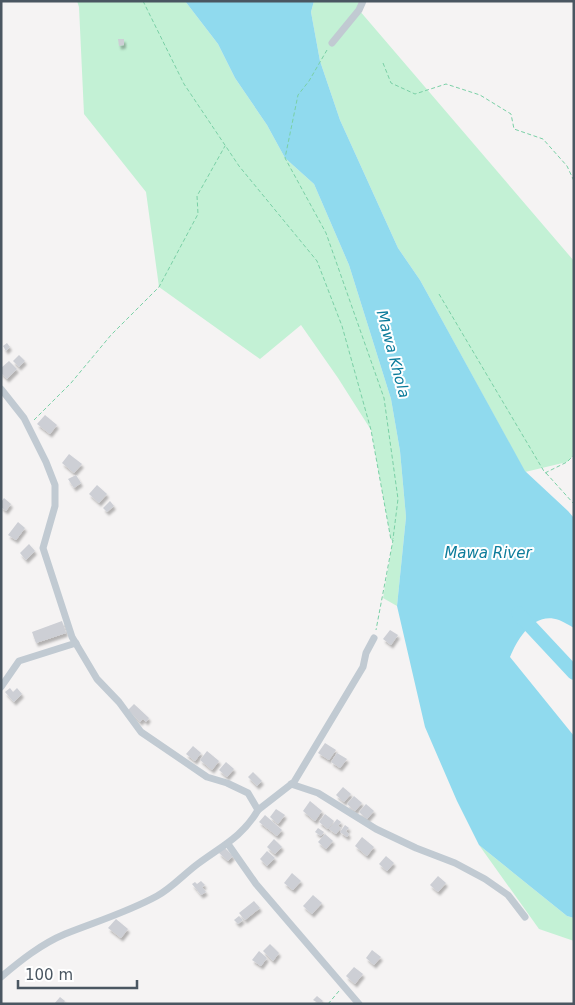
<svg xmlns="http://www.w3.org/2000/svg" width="575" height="1005" font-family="'DejaVu Sans',sans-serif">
	<defs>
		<filter id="shadow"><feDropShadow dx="2" dy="3.5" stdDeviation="1" flood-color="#0004"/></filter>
	</defs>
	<rect width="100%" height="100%" fill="#f5f3f3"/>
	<g fill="#c3f1d5">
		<polygon points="77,1 185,1 218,44 235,78 267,125 285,158 314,184 349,265 391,399 400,451 406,517 397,606 383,598 393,540 391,540 371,430 338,378 301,325 260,359 159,287 146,192 84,114 79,7"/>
		<polygon points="314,1 362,1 359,10 574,261 574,455 567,462 525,472 420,280 398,248 340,120 320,61 311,12"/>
		<polygon points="479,845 567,916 574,918 574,941 539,929"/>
	</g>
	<path fill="#90daee" d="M 185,1 L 314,1 L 311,12 L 320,61 L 340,120 L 398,248 L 420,280 L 525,471 L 568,511 L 574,518 L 574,628 C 569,625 564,622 559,620 C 534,611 518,638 510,657 L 574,736 L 574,918 L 567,916 L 479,845 L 457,801 L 425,727 L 397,606 L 406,517 L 400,451 L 391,399 L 349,265 L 314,184 L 285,158 L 267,125 L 235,78 L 218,44 Z"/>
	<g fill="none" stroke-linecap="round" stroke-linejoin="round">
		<polyline stroke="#90daee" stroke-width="14" points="518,613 574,673"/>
	</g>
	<g fill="#cdcfd5" filter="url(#shadow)">
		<polygon points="118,39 124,39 124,45 119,46"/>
		<polygon points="7,343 10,347 6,351 3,346"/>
		<polygon points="19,355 25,361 19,367 13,361"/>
		<polygon points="9,361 17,369 7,379 1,373 1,368"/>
		<polygon points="45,415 57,425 50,434 37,424"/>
		<polygon points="69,454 82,464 74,473 62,463"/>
		<polygon points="76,475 81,483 74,488 68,479"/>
		<polygon points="97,485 107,494 99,503 89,494"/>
		<polygon points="4,498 11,504 6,511 1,507 1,502"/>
		<polygon points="110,501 114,506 107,512 103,508"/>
		<polygon points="18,522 25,528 16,540 8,535"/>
		<polygon points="29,544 35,551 26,560 20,553"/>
		<polygon points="62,621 66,633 36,643 32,632"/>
		<polygon points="390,630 398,635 391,645 383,639"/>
		<polygon points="10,688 13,692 17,688 22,694 14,702 5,692"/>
		<polygon points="134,704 149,718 146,722 143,719 140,722 128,710"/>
		<polygon points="325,743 336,750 329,760 318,753"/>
		<polygon points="193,746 201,753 195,761 186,754"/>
		<polygon points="207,751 219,761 212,770 200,760"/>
		<polygon points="337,753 347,759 340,768 331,762"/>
		<polygon points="226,762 234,769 227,777 219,770"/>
		<polygon points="253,772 262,781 257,786 248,777"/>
		<polygon points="343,787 351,794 344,802 336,795"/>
		<polygon points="354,796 362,803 355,811 347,804"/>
		<polygon points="310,801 322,811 315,821 303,811"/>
		<polygon points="366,804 374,811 367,819 359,812"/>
		<polygon points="276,809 285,815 278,824 270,817"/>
		<polygon points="325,814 334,821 328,829 319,822"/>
		<polygon points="265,815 282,830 277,836 259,822"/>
		<polygon points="337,819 341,822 338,826 341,828 336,834 329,829"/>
		<polygon points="345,825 349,828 346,831 349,834 347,837 340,832"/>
		<polygon points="318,828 324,832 321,836 315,832"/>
		<polygon points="325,834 333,841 326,849 318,842"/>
		<polygon points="362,837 374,847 367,856 355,846"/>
		<polygon points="274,839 282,847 275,854 267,847"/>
		<polygon points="224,847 233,856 228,861 219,853"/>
		<polygon points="267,851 275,858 267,866 260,859"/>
		<polygon points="386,856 394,863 387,871 379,864"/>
		<polygon points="292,873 301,881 293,890 284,883"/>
		<polygon points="438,876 446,883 438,892 430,885"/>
		<polygon points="201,881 205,885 202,887 206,892 201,895 192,884 195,882 197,884"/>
		<polygon points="313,895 322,903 312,914 303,906"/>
		<polygon points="254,901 260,908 245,920 239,913"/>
		<polygon points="239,916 243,920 238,924 234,920"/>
		<polygon points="116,919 128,929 121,938 108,928"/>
		<polygon points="270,944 279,953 273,961 263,951"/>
		<polygon points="372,950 381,957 374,965 366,958"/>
		<polygon points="259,951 267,958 261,966 252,960"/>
		<polygon points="354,967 363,974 355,984 346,976"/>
		<polygon points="317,996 323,1001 320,1004 313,1000"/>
		<polygon points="60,997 65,1001 63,1004 54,1004"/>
	</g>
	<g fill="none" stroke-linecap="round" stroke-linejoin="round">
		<g stroke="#7ad0a6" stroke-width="1" stroke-dasharray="4 2.5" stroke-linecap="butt">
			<polyline points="143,1 184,84 239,166 317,261 342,326 371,430 391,540 393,540 376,630"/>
			<polyline points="327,50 309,81 298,95 285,158 326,233 384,398 398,499 393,539"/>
			<polyline points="383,63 391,83 415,94 446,84 480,95 511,114 514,129 543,139 567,166 574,181"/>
			<polyline points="439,294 545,473 567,462 574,455"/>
			<polyline points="34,420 71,383 111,335 159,287 198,214 197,196 225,146"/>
			<polyline points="546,473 574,504"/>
			<polyline points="328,1004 339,991"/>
		</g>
		<g stroke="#c1cad2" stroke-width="7">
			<polyline points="332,43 359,10 363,1"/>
			<path d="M 1,389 L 24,418 L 46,462 L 55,485 L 55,506 L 43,548 L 72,637 L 97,679 L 119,702 L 141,732 L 207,777 L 227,783 L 248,793 L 258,810 C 243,836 222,846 199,863 C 185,873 172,888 157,896 C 128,912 95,922 65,934 C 41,944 20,961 1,977"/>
			<polyline points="1,687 19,661 76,643"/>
			<polyline points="291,784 318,793 376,829 416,848 455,863 485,879 508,895 525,917"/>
			<polyline points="258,810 294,782 363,667 366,653 374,638"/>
			<polyline points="228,844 256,884 359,1004"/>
		</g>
	</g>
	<g text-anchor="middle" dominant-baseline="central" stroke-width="4" stroke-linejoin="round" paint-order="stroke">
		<g font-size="15" font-style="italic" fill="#0c7c9b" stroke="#fff">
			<text transform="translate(393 354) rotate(75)">Mawa Khola</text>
			<text x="488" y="553">Mawa River</text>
		</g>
	</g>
	<rect width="575" height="1005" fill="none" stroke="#4a5661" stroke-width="5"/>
	<path d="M18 980v8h119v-8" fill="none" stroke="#4a5661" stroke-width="2.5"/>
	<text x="25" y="980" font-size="15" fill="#4a5661" stroke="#ffffff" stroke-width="4" paint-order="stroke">100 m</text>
</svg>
